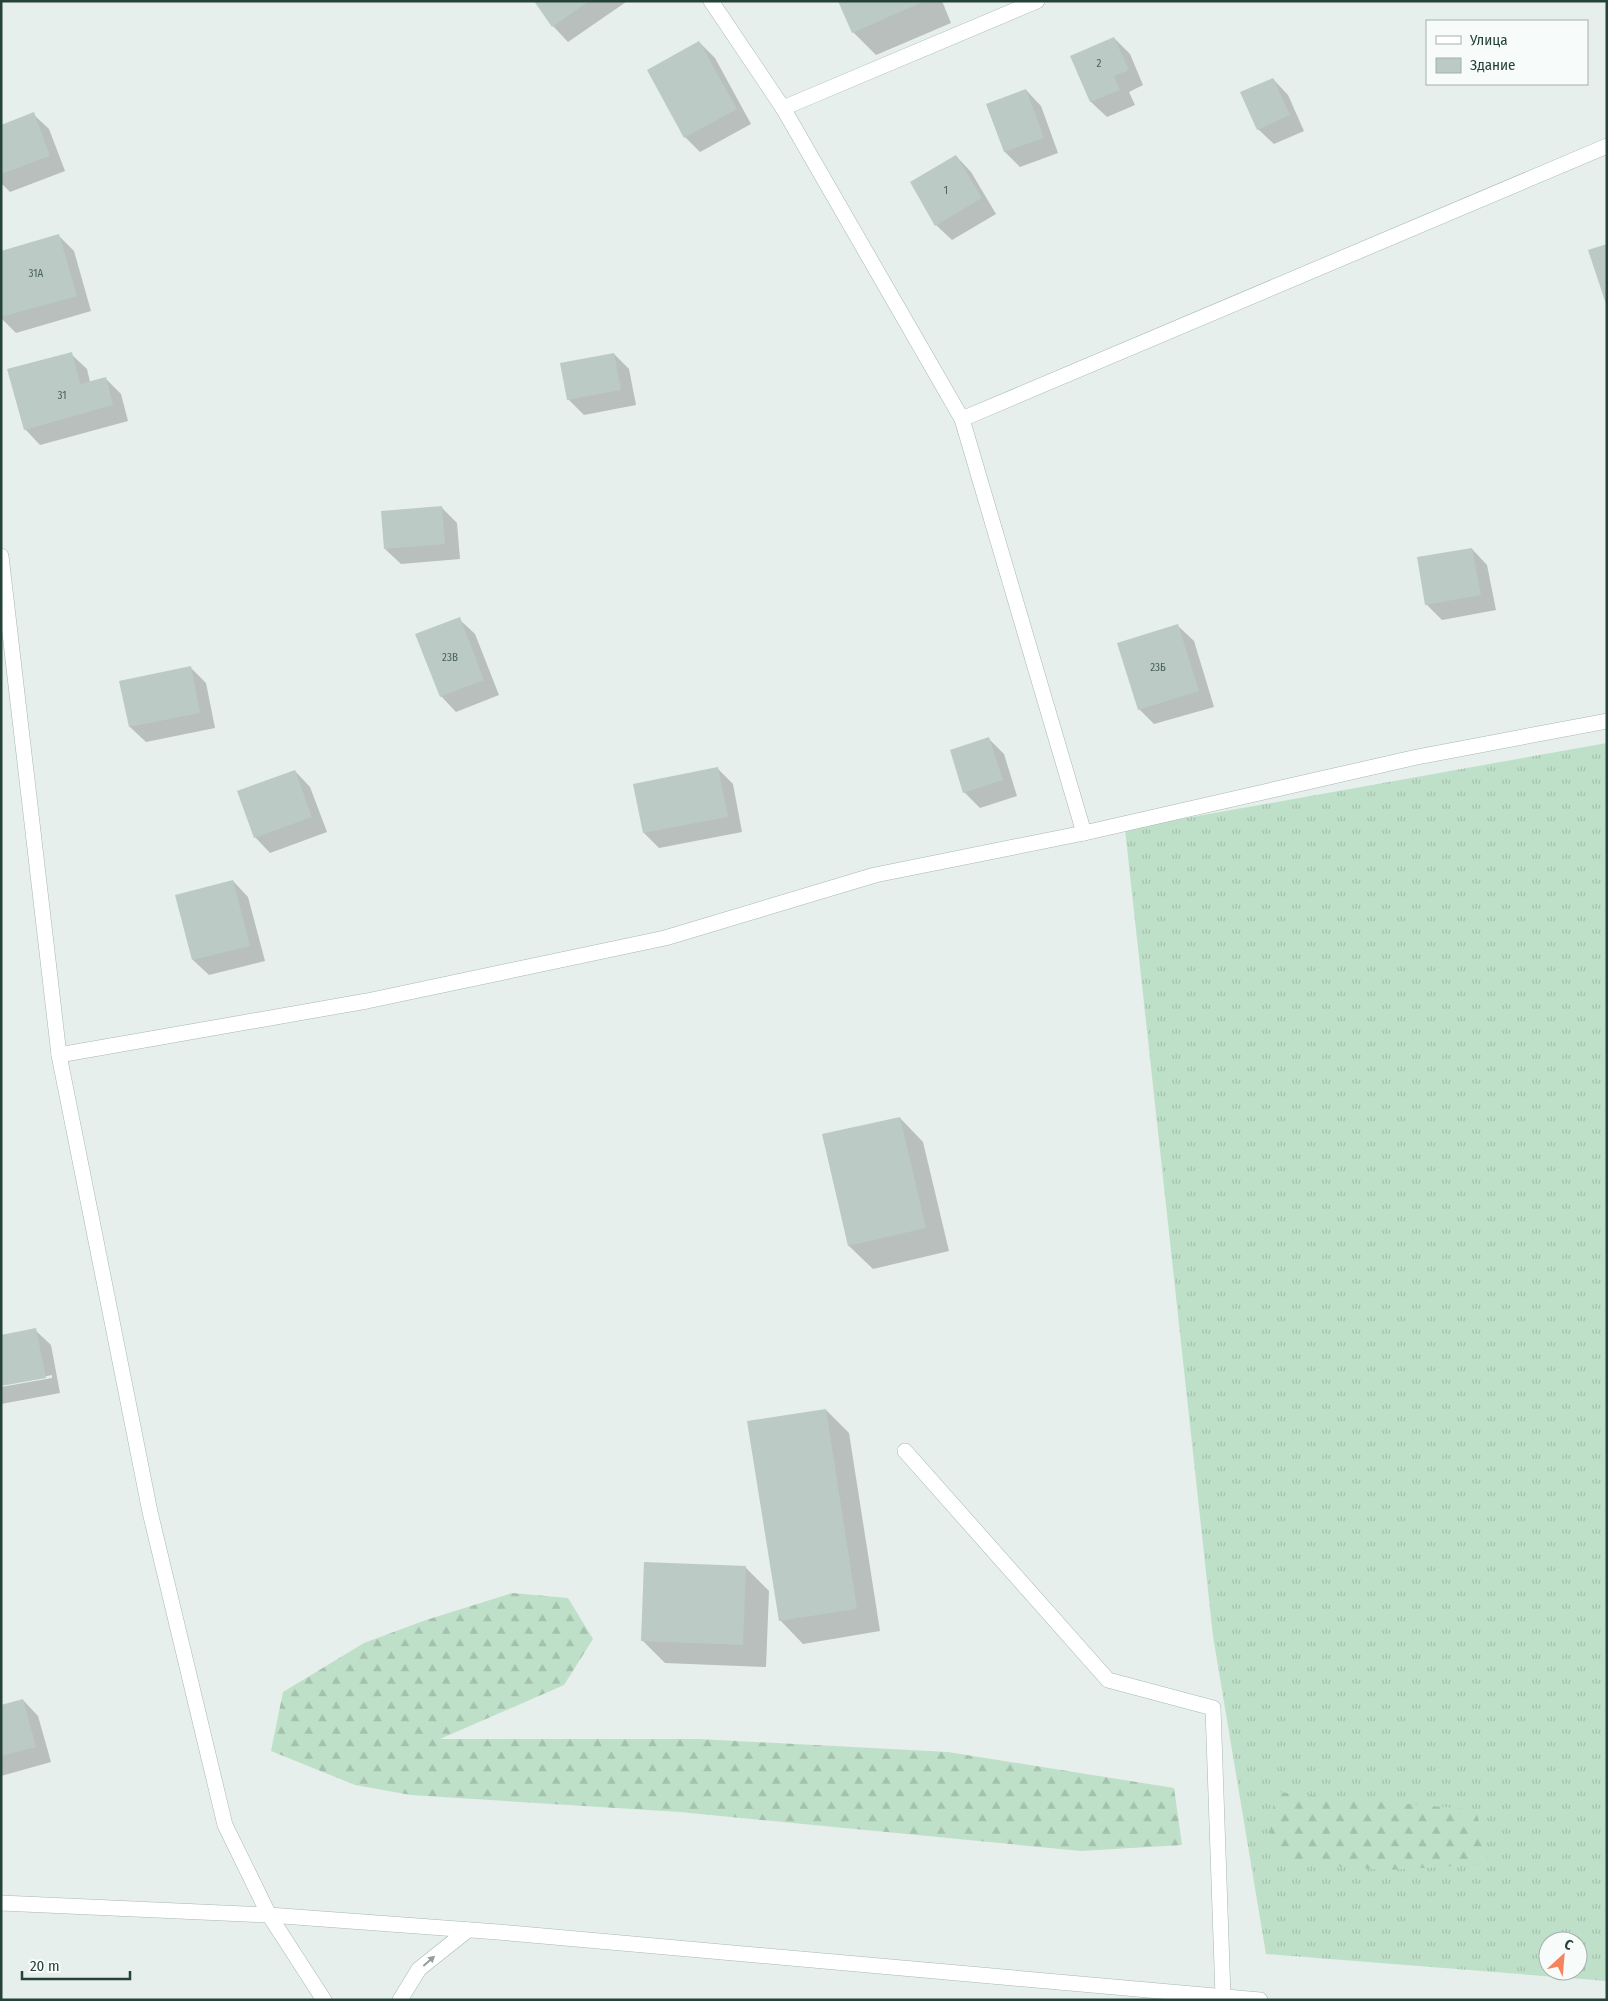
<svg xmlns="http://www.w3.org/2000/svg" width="1608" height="2001" font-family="'Fira Sans Condensed',sans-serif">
	<defs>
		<pattern id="grass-tufts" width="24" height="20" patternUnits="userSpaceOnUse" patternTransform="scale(1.25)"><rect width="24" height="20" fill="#bfe0c8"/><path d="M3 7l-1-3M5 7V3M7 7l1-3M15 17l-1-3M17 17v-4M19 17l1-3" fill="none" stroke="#a4c1ad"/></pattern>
		<pattern id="forest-firs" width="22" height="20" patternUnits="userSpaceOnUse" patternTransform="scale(1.25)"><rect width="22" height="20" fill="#bfe0c8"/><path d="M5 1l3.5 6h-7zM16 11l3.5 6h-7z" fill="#a4c1ad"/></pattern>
	</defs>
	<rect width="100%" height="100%" fill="#e6efeb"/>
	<path fill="url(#grass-tufts)" fill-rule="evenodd" d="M 1607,743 L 1607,1981 L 1266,1954 L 1213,1636 L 1125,829 ZM 1548,1941 L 1578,1941 L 1578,1971 L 1548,1971 Z"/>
	<g fill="url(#forest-firs)">
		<polygon points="512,1593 568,1598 593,1639 564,1685 440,1739 699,1739 948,1752 1174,1788 1182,1845 1081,1851 680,1812 411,1795 355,1785 271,1751 283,1692 364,1643 426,1620"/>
		<polygon points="1275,1792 1476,1810 1489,1864 1387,1870 1282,1862 1270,1832"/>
	</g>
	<g fill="#0003">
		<polygon points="536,1 626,1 626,2 568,42 553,26"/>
		<polygon points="840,1 942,1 951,23 876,55 853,32"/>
		<polygon points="1114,38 1130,54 1143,85 1129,92 1135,105 1107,117 1091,102 1071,56"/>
		<polygon points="699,42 715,58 751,124 700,152 685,137"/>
		<polygon points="1273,79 1288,95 1304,131 1274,144 1258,129"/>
		<polygon points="1026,90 1041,106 1058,153 1020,167 1005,152 988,104"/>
		<polygon points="33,114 49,129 65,171 10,192 1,183 1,126"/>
		<polygon points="956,156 971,172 996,214 952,240 936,225"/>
		<polygon points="58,235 74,251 91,311 16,333 1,318 1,252"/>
		<polygon points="71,354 87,369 90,382 105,378 121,394 128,421 40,445 25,429"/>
		<polygon points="614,354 629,369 636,405 584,415 568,399"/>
		<polygon points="441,507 457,523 460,559 401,564 385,549"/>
		<polygon points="1472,549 1487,565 1496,610 1442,620 1426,604"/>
		<polygon points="459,619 475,634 499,695 456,712 441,696"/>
		<polygon points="1178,626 1194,641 1214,707 1154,724 1139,709"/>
		<polygon points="190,667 206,683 215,728 146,742 130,727 121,682"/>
		<polygon points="989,739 1004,754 1017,796 980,808 964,792"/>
		<polygon points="717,768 733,784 742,832 659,848 644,833"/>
		<polygon points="295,771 310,787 327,832 270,853 255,837"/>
		<polygon points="233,881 248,897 265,961 209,975 193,960"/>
		<polygon points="900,1118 923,1142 949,1251 873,1269 849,1246"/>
		<polygon points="35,1330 51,1345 60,1393 1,1404 1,1387 52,1378 52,1375 1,1385"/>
		<polygon points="826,1410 849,1433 880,1631 803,1644 780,1620"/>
		<polygon points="645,1563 746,1568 769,1591 766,1667 665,1663 642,1640"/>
		<polygon points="23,1700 38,1716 51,1762 1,1776 1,1706"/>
	</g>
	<g fill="#bbcac4">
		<polygon points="534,1 589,1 552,27"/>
		<polygon points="838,1 925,1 852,33"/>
		<polygon points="1114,37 1129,70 1114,76 1120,90 1090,102 1070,56"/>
		<polygon points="699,41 737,109 684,138 647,70"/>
		<polygon points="1273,78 1290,115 1257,130 1240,92"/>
		<polygon points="1026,89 1044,138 1004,152 986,104"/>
		<polygon points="34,112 50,156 1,174 1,125"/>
		<polygon points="956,155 982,198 935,226 910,182"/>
		<polygon points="59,234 77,296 1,317 1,251"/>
		<polygon points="1607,244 1607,304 1606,304 1588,250"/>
		<polygon points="72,352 80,384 106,377 113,405 24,430 7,369"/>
		<polygon points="614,353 621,390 567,400 560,363"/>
		<polygon points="442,506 445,544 384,549 381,511"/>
		<polygon points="1472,548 1481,595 1425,605 1417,557"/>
		<polygon points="460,617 484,680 440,697 415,634"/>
		<polygon points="1178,624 1199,691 1138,710 1117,643"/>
		<polygon points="191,666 200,713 129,727 119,681"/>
		<polygon points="989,737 1003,780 963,793 950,750"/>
		<polygon points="718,767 728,817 643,833 633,784"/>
		<polygon points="295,770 312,817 254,838 237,791"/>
		<polygon points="233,880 250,946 192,960 175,895"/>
		<polygon points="900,1117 926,1228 848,1246 822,1134"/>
		<polygon points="36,1328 46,1378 1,1386 1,1335"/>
		<polygon points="826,1409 857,1609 779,1621 747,1421"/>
		<polygon points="644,1562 746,1566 743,1645 641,1641"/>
		<polygon points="23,1699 36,1747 1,1756 1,1705"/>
	</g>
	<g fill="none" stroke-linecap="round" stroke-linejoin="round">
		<g stroke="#a8b8b2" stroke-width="16">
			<g id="minor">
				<polyline points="711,1 783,108 962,419 1084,833"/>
				<polyline points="783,108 1037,1"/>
				<polyline points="962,419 1607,146"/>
				<polyline points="1,556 59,1055 150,1512 225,1825 269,1915 324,2000"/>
				<polyline points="59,1055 367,1001 665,938 875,875 1084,833 1417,757 1607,721"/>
				<polyline points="905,1451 1108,1680 1213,1708 1223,1996"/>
				<polyline points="1,1903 269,1915 498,1932 1260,2000"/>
				<polyline points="400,2000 419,1969 468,1930"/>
			</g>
		</g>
		<use href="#minor" stroke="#fff" stroke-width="15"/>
	</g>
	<defs><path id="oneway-solid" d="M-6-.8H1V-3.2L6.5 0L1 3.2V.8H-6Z" transform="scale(1.25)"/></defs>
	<use fill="#92a09c" href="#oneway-solid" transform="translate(429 1961) rotate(-41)"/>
	<g text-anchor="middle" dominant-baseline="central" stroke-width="4" stroke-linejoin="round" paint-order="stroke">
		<g font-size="11" fill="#4a645c">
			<text x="1099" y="63">2</text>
			<text x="946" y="190">1</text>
			<text x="36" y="273">31А</text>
			<text x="62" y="395">31</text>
			<text x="450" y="657">23В</text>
			<text x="1158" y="667">23Б</text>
		</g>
	</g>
	<rect width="1608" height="2001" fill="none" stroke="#24423a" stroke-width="5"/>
	<rect x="1426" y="20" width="162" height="65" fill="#f7fbf9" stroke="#a3b1ad"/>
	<rect x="1436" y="36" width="25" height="8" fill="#ffffff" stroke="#a3b1ad"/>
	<text x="1470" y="45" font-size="15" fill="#24423a">Улица</text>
	<rect x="1436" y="58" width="25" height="15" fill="#bbcac4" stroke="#a3b1ad"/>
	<text x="1470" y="70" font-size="15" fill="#24423a">Здание</text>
	<g transform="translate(1563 1956) rotate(26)"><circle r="24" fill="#f7fbf9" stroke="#a3b1ad"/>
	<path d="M0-4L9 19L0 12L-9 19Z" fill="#f4845f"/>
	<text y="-8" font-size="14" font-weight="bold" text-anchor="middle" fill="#24423a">С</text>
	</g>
	<path d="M22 1971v8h108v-8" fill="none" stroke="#24423a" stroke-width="2.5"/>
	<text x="30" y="1971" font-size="15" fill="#24423a" stroke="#f7fbf9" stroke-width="4" paint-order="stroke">20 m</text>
</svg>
